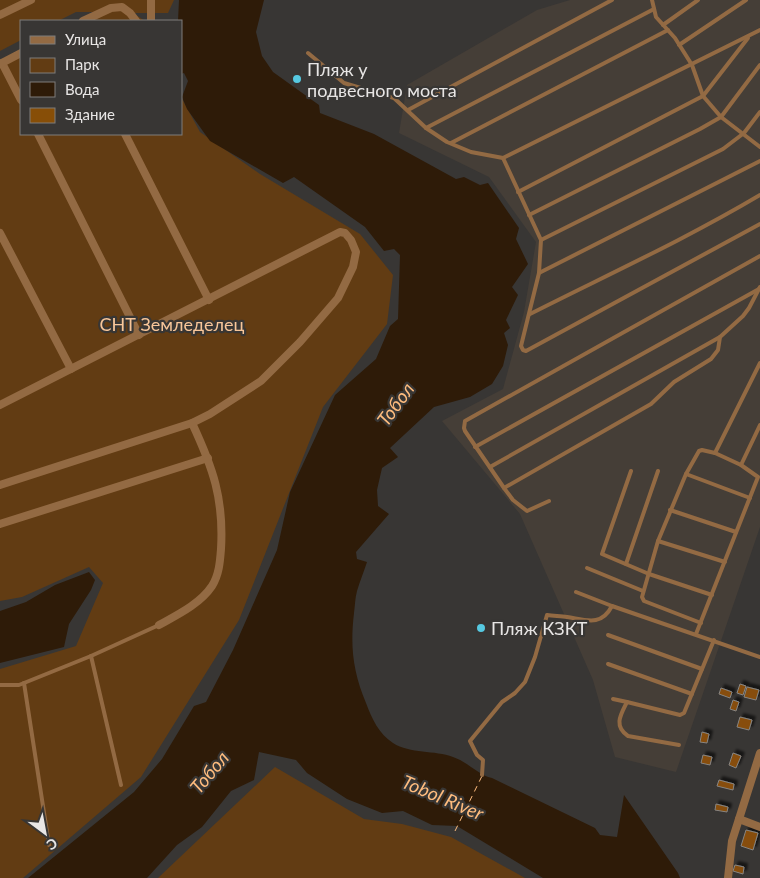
<svg xmlns="http://www.w3.org/2000/svg" width="760" height="878" font-family="Lato,sans-serif">
	<defs>
		<filter id="shadow"><feDropShadow dx="3.5" dy="-3.5" stdDeviation="1" flood-color="#0009"/></filter>
	</defs>
	<rect width="100%" height="100%" fill="#383634"/>
	<polygon fill="#453e37" points="570,0 760,0 760,527 676,772 615,757 593,680 520,514 442,421 503,389 524,312 536,242 489,177 399,133 407,85 537,10"/>
	<g fill="#623c13">
		<polygon points="0,0 174,0 168,13 133,13 145,21 80,21 97,12 76,12 58,21 21,21 21,40 0,51"/>
		<polygon points="21,50 21,134 181,134 181,97 200,132 260,174 360,234 393,275 387,324 323,407 239,620 141,777 23,878 0,878 0,669 76,646 103,583 89,567 22,597 0,601 0,61"/>
		<polygon points="275,767 364,819 402,824 451,837 525,878 158,878"/>
	</g>
	<g fill="#2e1b08">
		<path d="M 179,0 L 264,0 L 256,32 L 262,56 L 273,72 L 319,105 L 320,113 L 374,134 L 456,179 L 464,177 L 480,185 L 488,183 L 519,228 L 516,239 L 528,264 L 512,287 L 518,295 L 506,320 L 510,328 L 504,333 L 508,345 L 503,366 L 492,384 L 470,397 L 434,407 L 390,448 L 398,457 L 382,468 L 377,490 L 378,506 L 389,514 L 356,552 L 357,559 L 367,562 C 364,571 360,581 357,591 C 355,598 355,606 354,613 C 350,647 353,672 366,703 C 372,719 379,734 393,743 C 410,754 435,750 453,757 C 468,762 478,775 492,778 L 595,828 L 600,835 L 617,837 L 624,795 L 678,873 L 680,878 L 543,878 L 457,826 L 432,825 L 403,811 L 382,813 L 347,799 L 307,773 L 296,760 L 259,752 L 254,780 L 231,791 L 202,827 L 177,845 L 147,878 L 28,878 L 134,792 L 162,759 L 194,706 L 206,702 L 233,650 L 277,550 L 290,492 L 335,395 L 376,359 L 390,326 L 398,319 L 400,255 L 394,249 L 384,251 L 365,227 L 294,177 L 283,183 L 210,141 L 187,109 L 182,97 L 188,81 L 184,73 L 181,74 L 181,21 L 178,21 Z"/>
		<polygon points="89,572 95,580 91,590 69,624 64,647 0,663 0,611 26,602 55,585"/>
	</g>
	<g fill="none" stroke-linecap="round" stroke-linejoin="round">
		<polyline stroke="#febc7e" stroke-width="1" stroke-dasharray="6 5" stroke-linecap="butt" points="455,831 482,776"/>
	</g>
	<g fill="#874e07" stroke="#888583" filter="url(#shadow)">
		<polygon points="740,684 746,686 743,695 737,693"/>
		<polygon points="747,687 759,690 756,700 744,697"/>
		<polygon points="721,688 732,692 730,698 719,694"/>
		<polygon points="733,700 739,702 736,711 730,709"/>
		<polygon points="740,717 752,720 749,730 737,727"/>
		<polygon points="702,732 709,734 707,743 700,742"/>
		<polygon points="733,753 741,756 736,768 729,765"/>
		<polygon points="703,755 712,757 710,765 701,763"/>
		<polygon points="719,780 734,784 733,790 717,786"/>
		<polygon points="716,804 728,807 727,812 715,810"/>
		<polygon points="746,830 758,833 753,850 741,846"/>
		<polygon points="735,865 744,867 743,874 733,871"/>
	</g>
	<g fill="none" stroke-linecap="round" stroke-linejoin="round">
		<g stroke="#936a43" stroke-width="4">
			<polyline points="652,0 656,17 675,38 692,65 703,96 721,117 760,147"/>
			<polyline points="663,25 698,0"/>
			<polyline points="679,45 746,0"/>
			<polyline points="308,53 344,83 394,98 426,128 447,142 471,152 503,158 541,240 539,273 521,346 523,350 526,351 760,224"/>
			<polyline points="408,110 612,0"/>
			<polyline points="426,128 654,9"/>
			<polyline points="451,143 668,30"/>
			<polyline points="503,158 760,30"/>
			<polyline points="518,192 703,96 748,38"/>
			<polyline points="529,215 700,129 721,117 760,65"/>
			<polyline points="541,240 723,149 744,133 760,112"/>
			<polyline points="539,273 760,161"/>
			<path d="M 530,314 C 607,275 686,239 760,195"/>
			<polyline points="475,447 759,289"/>
			<polyline points="741,465 715,453 760,363"/>
			<polyline points="490,467 720,337"/>
			<polyline points="631,471 602,554 649,574 712,595"/>
			<polyline points="686,474 750,498"/>
			<polyline points="504,488 651,404 674,382 711,359 718,350 720,337 743,316 749,308 760,287"/>
			<polyline points="549,501 527,511 513,500 504,488 465,431 464,428 465,421 760,256"/>
			<polyline points="670,510 736,532"/>
			<polyline points="658,541 725,562"/>
			<polyline points="626,564 658,471"/>
			<polyline points="587,568 643,591"/>
			<polyline points="576,592 612,606 760,657"/>
			<polyline points="701,623 644,601 642,597 658,541 686,474 699,451 702,450 715,453"/>
			<polyline points="696,634 758,477 741,465 760,425"/>
			<polyline points="608,635 702,669"/>
			<polyline points="91,656 121,785"/>
			<polyline points="608,664 692,694"/>
			<polyline points="24,683 49,845"/>
			<polyline points="0,685 19,685 91,656 159,625"/>
			<polyline points="613,699 627,702"/>
			<path d="M 679,745 L 628,736 C 613,726 621,714 627,702 L 680,715 L 684,713 L 714,640"/>
			<path d="M 482,775 L 483,760 L 477,755 L 470,741 L 502,702 L 515,693 L 525,682 L 535,657 L 547,615 C 554,616 561,616 567,617 C 586,620 601,627 612,606"/>
		</g>
		<g stroke="#936a43" stroke-width="8">
			<polyline points="151,0 151,21"/>
			<polyline points="0,15 31,0"/>
			<polyline points="83,21 111,8 122,7 130,13 136,21"/>
			<polyline points="2,63 21,100"/>
			<polyline points="0,64 21,53"/>
			<polyline points="38,134 139,335"/>
			<polyline points="125,134 209,300"/>
			<polyline points="0,233 71,369"/>
			<polyline points="0,405 340,232 345,233 351,240 356,252 353,267 338,298 300,342 261,381 210,414 192,423 0,485"/>
			<polyline points="0,524 208,458"/>
			<path d="M 159,625 C 177,615 200,604 212,586 C 219,575 220,562 221,549 C 224,499 213,468 192,423"/>
			<polyline points="739,819 760,827"/>
			<polyline points="728,878 732,841 760,753"/>
		</g>
	</g>
	<g fill="#56c9e1" stroke="#383634" stroke-width="2">
		<circle cx="297" cy="79" r="5"/>
		<circle cx="481" cy="628" r="5"/>
	</g>
	<g text-anchor="middle" dominant-baseline="central" stroke-width="4.5" stroke-linejoin="round" paint-order="stroke">
		<g font-size="18" fill="#e8e6e5" stroke="#383634" text-anchor="start">
			<text x="307" y="69">Пляж у<tspan x="307" dy="21">подвесного моста</tspan></text>
			<text x="491" y="628">Пляж КЗКТ</text>
		</g>
		<g font-size="18" fill="#f8c699" stroke="#383634">
			<text x="172" y="324">СНТ Земледелец</text>
		</g>
		<g font-size="19" font-style="italic" fill="#febc7e" stroke="#383634">
			<text transform="translate(395 404) rotate(-54)">Тобол</text>
			<text transform="translate(209 772) rotate(-50)">Тобол</text>
			<text transform="translate(443 797) rotate(23)">Tobol River</text>
		</g>
	</g>
	<rect x="20" y="20" width="162" height="115" fill="#383634" stroke="#7e7c7b"/>
	<rect x="30" y="36" width="25" height="8" fill="#936a43" stroke="#7e7c7b"/>
	<text x="65" y="45" font-size="15" fill="#e8e6e5">Улица</text>
	<rect x="30" y="58" width="25" height="15" fill="#623c13" stroke="#7e7c7b"/>
	<text x="65" y="70" font-size="15" fill="#e8e6e5">Парк</text>
	<rect x="30" y="82" width="25" height="15" fill="#2e1b08" stroke="#7e7c7b"/>
	<text x="65" y="95" font-size="15" fill="#e8e6e5">Вода</text>
	<rect x="30" y="108" width="25" height="15" fill="#874e07" stroke="#7e7c7b"/>
	<text x="65" y="120" font-size="15" fill="#e8e6e5">Здание</text>
	<g transform="translate(45 833) rotate(148)" stroke="#383634" stroke-width="4" paint-order="stroke">
	<path d="M0-4L9 19L0 12L-9 19Z" fill="#e8e6e5"/>
	<text y="-8" font-size="14" font-weight="bold" text-anchor="middle" fill="#e8e6e5">С</text>
	</g>
</svg>
